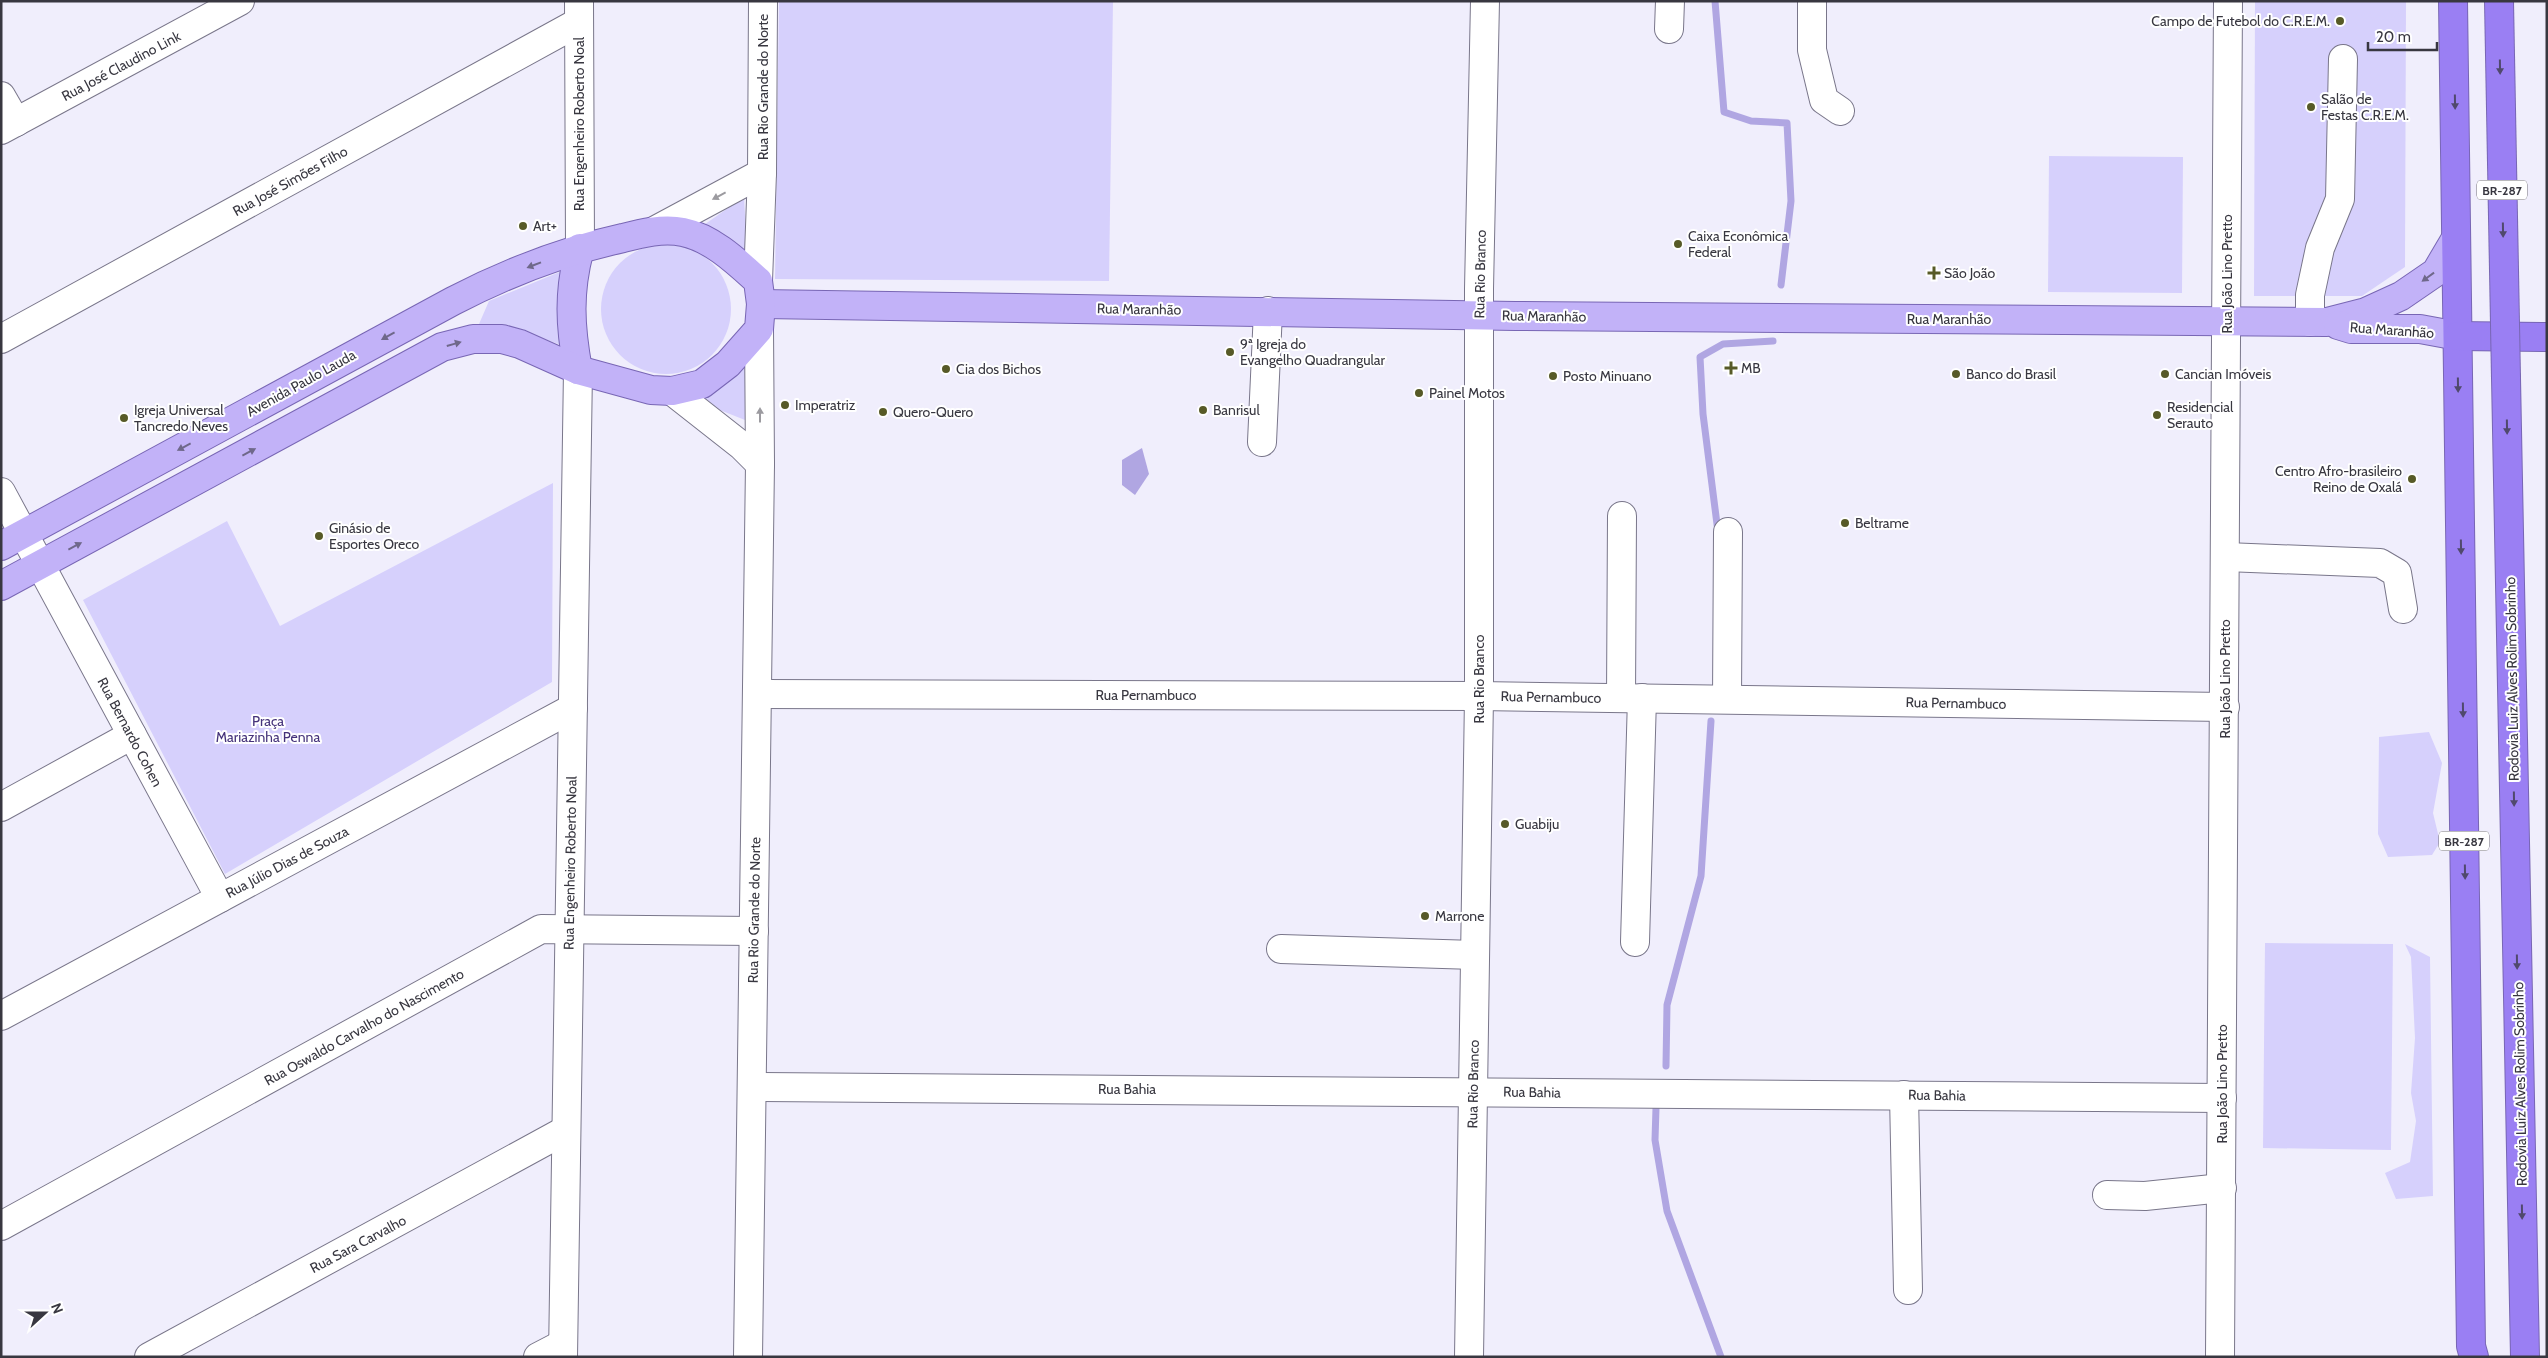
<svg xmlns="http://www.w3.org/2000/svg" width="2548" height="1358" font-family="Cabin,sans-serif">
	<rect width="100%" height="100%" fill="#f0eefc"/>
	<g fill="#d6d0fc">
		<polygon points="779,1 1113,1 1109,281 775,279"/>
		<polygon points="2255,1 2406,1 2405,267 2362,296 2254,296"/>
		<polygon points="2049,156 2183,157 2182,293 2048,292"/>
		<polygon points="744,197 747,250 698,229"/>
		<circle cx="666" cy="309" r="65"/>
		<polygon points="562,271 561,345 511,327 479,324 489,301"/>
		<polygon points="751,364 750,422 692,399"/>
		<polygon points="553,483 552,682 225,874 83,600 227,521 280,626"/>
		<polygon points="2429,732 2442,763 2433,813 2440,842 2432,855 2388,857 2378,834 2379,737"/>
		<polygon points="2265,943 2393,944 2391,1150 2263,1148"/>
		<polygon points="2405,944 2430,957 2433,1196 2396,1199 2385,1173 2410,1162 2416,1121 2411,1093 2415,1038 2411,957"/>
	</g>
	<polygon fill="#b0a6e2" points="1142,448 1149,474 1135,495 1122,485 1122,460"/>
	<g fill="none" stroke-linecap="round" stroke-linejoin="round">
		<g stroke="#b0a6e2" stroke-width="7">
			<polyline points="1715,1 1724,112 1751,121 1787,123 1791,201 1781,285"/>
			<polyline points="1718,532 1703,414 1700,357 1723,344 1773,341"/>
			<polyline points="1666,1066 1667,1005 1701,876 1711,721"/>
			<polyline points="1656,1108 1655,1140 1667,1211 1721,1357"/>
		</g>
		<g stroke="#79768a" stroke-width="30">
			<g id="minor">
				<polyline points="579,1 580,248"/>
				<polyline points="1812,1 1812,50 1824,100 1840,111"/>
				<polyline points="1669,29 1670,1"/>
				<polyline points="1,96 16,122"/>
				<polyline points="1,130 240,1"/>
				<polyline points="654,231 762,173"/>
				<polyline points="758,281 762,173 763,1"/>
				<polyline points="2310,322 2310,295 2320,248 2340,199 2343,59"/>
				<polyline points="1,339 579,22"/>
				<polyline points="672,391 742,446 760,464"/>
				<polyline points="1262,442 1268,311"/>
				<polyline points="1,492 220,898"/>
				<polyline points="2226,557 2380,563 2397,573 2403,609"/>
				<polyline points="757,694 1479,696 2225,707"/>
				<polyline points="1621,698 1622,516"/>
				<polyline points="1727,699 1728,532"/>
				<polyline points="1,807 132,735"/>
				<polyline points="1635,942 1642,698"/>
				<polyline points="1281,949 1475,955"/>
				<polyline points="1,1016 573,708"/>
				<polyline points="752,1087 2222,1098"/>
				<polyline points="1904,1095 1908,1290"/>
				<polyline points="2107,1195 2145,1196 2222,1188"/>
				<polyline points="1,1226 541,929 754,931"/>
				<polyline points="149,1357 566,1130"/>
				<polyline points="538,1357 563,1344"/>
				<polyline points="563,1357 578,370"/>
				<polyline points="748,1357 760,464 759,329"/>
				<polyline points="1469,1357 1479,696 1479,289 1485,1"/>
				<polyline points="2220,1357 2228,1"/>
			</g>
		</g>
		<g stroke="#7866b4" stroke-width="30">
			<g id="major">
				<polyline points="761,304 1515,316 2327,322 2366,312 2401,296 2436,272 2456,238"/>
				<polyline points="2338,325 2351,329 2420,329 2458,336"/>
				<path d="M 578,370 C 570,326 568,292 580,248"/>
				<path d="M 1,546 L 453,301 C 507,273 564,251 623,238 C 642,233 663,228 683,232 C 712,238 737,262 758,281 L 761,304 L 759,329 L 728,364 L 702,384 L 672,391 L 651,390 L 578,370 L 520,344 L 502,339 L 473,339 L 442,347 L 1,586"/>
			</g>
		</g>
		<g stroke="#7866b4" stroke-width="30">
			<g id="highway">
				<polyline points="2453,1 2471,1346 2474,1357"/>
				<polyline points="2458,336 2547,337"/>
				<polyline points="2506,378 2525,1357"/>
			</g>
		</g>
		<use href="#minor" stroke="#fff" stroke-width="28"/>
		<use href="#major" stroke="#c2b2f8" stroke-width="28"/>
		<use href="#highway" stroke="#9a7ff3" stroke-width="28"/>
		<g stroke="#7866b4" stroke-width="30" stroke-linecap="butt">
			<polyline id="highway-bridge" points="2499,1 2506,378"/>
		</g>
		<use href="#highway-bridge" stroke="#9a7ff3" stroke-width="28"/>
	</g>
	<defs><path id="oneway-solid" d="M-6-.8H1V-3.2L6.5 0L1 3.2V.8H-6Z" transform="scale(1.25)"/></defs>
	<g fill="#50496d">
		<use href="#oneway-solid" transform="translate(2500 67) rotate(89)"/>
		<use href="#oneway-solid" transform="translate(2455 102) rotate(89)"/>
		<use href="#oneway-solid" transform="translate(2503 230) rotate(89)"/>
		<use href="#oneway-solid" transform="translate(2458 385) rotate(89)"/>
		<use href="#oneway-solid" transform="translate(2507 427) rotate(89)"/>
		<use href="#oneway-solid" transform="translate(2461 547) rotate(89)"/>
		<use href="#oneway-solid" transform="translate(2463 710) rotate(89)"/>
		<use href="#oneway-solid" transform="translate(2514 799) rotate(89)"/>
		<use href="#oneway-solid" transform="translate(2465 872) rotate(89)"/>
		<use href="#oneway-solid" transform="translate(2517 962) rotate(89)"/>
		<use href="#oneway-solid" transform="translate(2522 1212) rotate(89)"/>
	</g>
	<g fill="#9c9ba0">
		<use href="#oneway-solid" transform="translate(719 196) rotate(152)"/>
		<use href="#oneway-solid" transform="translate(760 415) rotate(-90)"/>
	</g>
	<g fill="#6f688a">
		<use href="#oneway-solid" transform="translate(534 265) rotate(159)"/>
		<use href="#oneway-solid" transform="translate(2428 277) rotate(144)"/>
		<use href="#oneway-solid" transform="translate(388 336) rotate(151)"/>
		<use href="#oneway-solid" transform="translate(454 344) rotate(-16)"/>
		<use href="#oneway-solid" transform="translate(184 447) rotate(152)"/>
		<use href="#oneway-solid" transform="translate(249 452) rotate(-28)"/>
		<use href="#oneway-solid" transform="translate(75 546) rotate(-28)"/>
	</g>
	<g fill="#575a27" stroke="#fff" stroke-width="2">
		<circle cx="2340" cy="21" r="5"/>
		<circle cx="2311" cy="107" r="5"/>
		<circle cx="523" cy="226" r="5"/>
		<circle cx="1678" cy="244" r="5"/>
		<path d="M1931.5 265.5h5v5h5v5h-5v5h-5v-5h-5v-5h5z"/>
		<circle cx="1230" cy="352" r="5"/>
		<path d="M1728.5 360.5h5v5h5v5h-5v5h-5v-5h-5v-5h5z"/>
		<circle cx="946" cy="369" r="5"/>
		<circle cx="1956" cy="374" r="5"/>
		<circle cx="2165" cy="374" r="5"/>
		<circle cx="1553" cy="376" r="5"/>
		<circle cx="1419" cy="393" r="5"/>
		<circle cx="785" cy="405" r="5"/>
		<circle cx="1203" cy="410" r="5"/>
		<circle cx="883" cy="412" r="5"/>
		<circle cx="2157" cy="415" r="5"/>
		<circle cx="124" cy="418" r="5"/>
		<circle cx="2412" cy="479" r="5"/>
		<circle cx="1845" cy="523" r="5"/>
		<circle cx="319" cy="536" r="5"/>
		<circle cx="1505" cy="824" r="5"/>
		<circle cx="1425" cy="916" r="5"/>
	</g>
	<g text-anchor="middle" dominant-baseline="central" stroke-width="4" stroke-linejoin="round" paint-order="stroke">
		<g fill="#fff" stroke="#747379" stroke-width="1">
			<rect x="2477" y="180.5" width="50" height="19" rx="4"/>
			<rect x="2439" y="831.5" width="50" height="19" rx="4"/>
		</g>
		<g font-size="12" font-weight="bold" fill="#383740">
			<text x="2502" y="190">BR-287</text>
			<text x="2464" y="841">BR-287</text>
		</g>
		<g font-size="14" fill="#383740" stroke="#fff" text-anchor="start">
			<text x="2330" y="21" text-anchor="end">Campo de Futebol do C.R.E.M.</text>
			<text x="2321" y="99">Salão de<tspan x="2321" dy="16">Festas C.R.E.M.</tspan></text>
			<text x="533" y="226">Art+</text>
			<text x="1688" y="236">Caixa Econômica<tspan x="1688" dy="16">Federal</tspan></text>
			<text x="1944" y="273">São João</text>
			<text x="1240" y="344">9ª Igreja do<tspan x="1240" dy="16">Evangelho Quadrangular</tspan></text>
			<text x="1741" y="368">MB</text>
			<text x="956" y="369">Cia dos Bichos</text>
			<text x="1966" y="374">Banco do Brasil</text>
			<text x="2175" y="374">Cancian Imóveis</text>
			<text x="1563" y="376">Posto Minuano</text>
			<text x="1429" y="393">Painel Motos</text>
			<text x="795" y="405">Imperatriz</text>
			<text x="2167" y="407">Residencial<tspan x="2167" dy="16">Serauto</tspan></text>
			<text x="134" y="410">Igreja Universal<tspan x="134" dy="16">Tancredo Neves</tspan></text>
			<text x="1213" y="410">Banrisul</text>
			<text x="893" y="412">Quero-Quero</text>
			<text x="2402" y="471" text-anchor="end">Centro Afro-brasileiro<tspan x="2402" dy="16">Reino de Oxalá</tspan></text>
			<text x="1855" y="523">Beltrame</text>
			<text x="329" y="528">Ginásio de<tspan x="329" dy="16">Esportes Oreco</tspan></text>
			<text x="1515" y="824">Guabiju</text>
			<text x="1435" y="916">Marrone</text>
		</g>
		<g font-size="14" fill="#383740" stroke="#fff">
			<text transform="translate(121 66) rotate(-28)">Rua José Claudino Link</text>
			<text transform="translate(763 87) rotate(-90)">Rua Rio Grande do Norte</text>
			<text transform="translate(579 124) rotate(-90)">Rua Engenheiro Roberto Noal</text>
			<text transform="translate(290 181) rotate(-29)">Rua José Simões Filho</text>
			<text transform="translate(1480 274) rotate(-89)">Rua Rio Branco</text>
			<text transform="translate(2227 274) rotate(-90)">Rua João Lino Pretto</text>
			<text transform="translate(1139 309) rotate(1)">Rua Maranhão</text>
			<text transform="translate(1544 316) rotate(1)">Rua Maranhão</text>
			<text x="1949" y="319">Rua Maranhão</text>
			<text transform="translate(2392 330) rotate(4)">Rua Maranhão</text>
			<text transform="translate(301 383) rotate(-29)">Avenida Paulo Lauda</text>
			<text transform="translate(1479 679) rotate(-90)">Rua Rio Branco</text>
			<text transform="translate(2225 679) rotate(-90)">Rua João Lino Pretto</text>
			<text transform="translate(2512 679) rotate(-91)">Rodovia Luiz Alves Rolim Sobrinho</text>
			<text x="1146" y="695">Rua Pernambuco</text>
			<text transform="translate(1551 697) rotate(1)">Rua Pernambuco</text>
			<text transform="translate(1956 703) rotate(1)">Rua Pernambuco</text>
			<text transform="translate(130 732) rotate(62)">Rua Bernardo Cohen</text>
			<text transform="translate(287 862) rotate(-28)">Rua Júlio Dias de Souza</text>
			<text transform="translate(570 863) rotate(-89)">Rua Engenheiro Roberto Noal</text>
			<text transform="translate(754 910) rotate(-89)">Rua Rio Grande do Norte</text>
			<text transform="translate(364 1027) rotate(-29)">Rua Oswaldo Carvalho do Nascimento</text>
			<text transform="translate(1473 1084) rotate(-89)">Rua Rio Branco</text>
			<text transform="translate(2222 1084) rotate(-90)">Rua João Lino Pretto</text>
			<text transform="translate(2520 1084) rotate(-91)">Rodovia Luiz Alves Rolim Sobrinho</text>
			<text x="1127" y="1089">Rua Bahia</text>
			<text transform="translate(1532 1092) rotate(1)">Rua Bahia</text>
			<text transform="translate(1937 1095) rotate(1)">Rua Bahia</text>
			<text transform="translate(358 1244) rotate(-28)">Rua Sara Carvalho</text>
		</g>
		<g font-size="14" fill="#45337a" stroke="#fff">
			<text x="268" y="721">Praça<tspan x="268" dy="16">Mariazinha Penna</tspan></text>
		</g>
	</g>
	<rect width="2548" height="1358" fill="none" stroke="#383740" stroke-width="5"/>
	<g transform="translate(45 1313) rotate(69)" stroke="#ffffff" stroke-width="4" paint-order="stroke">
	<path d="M0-4L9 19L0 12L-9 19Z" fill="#383740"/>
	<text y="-8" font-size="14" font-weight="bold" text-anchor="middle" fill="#383740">N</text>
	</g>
	<path d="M2368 42v8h69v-8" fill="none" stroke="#383740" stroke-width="2.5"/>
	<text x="2376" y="42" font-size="15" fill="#383740" stroke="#ffffff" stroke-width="4" paint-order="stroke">20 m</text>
</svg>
